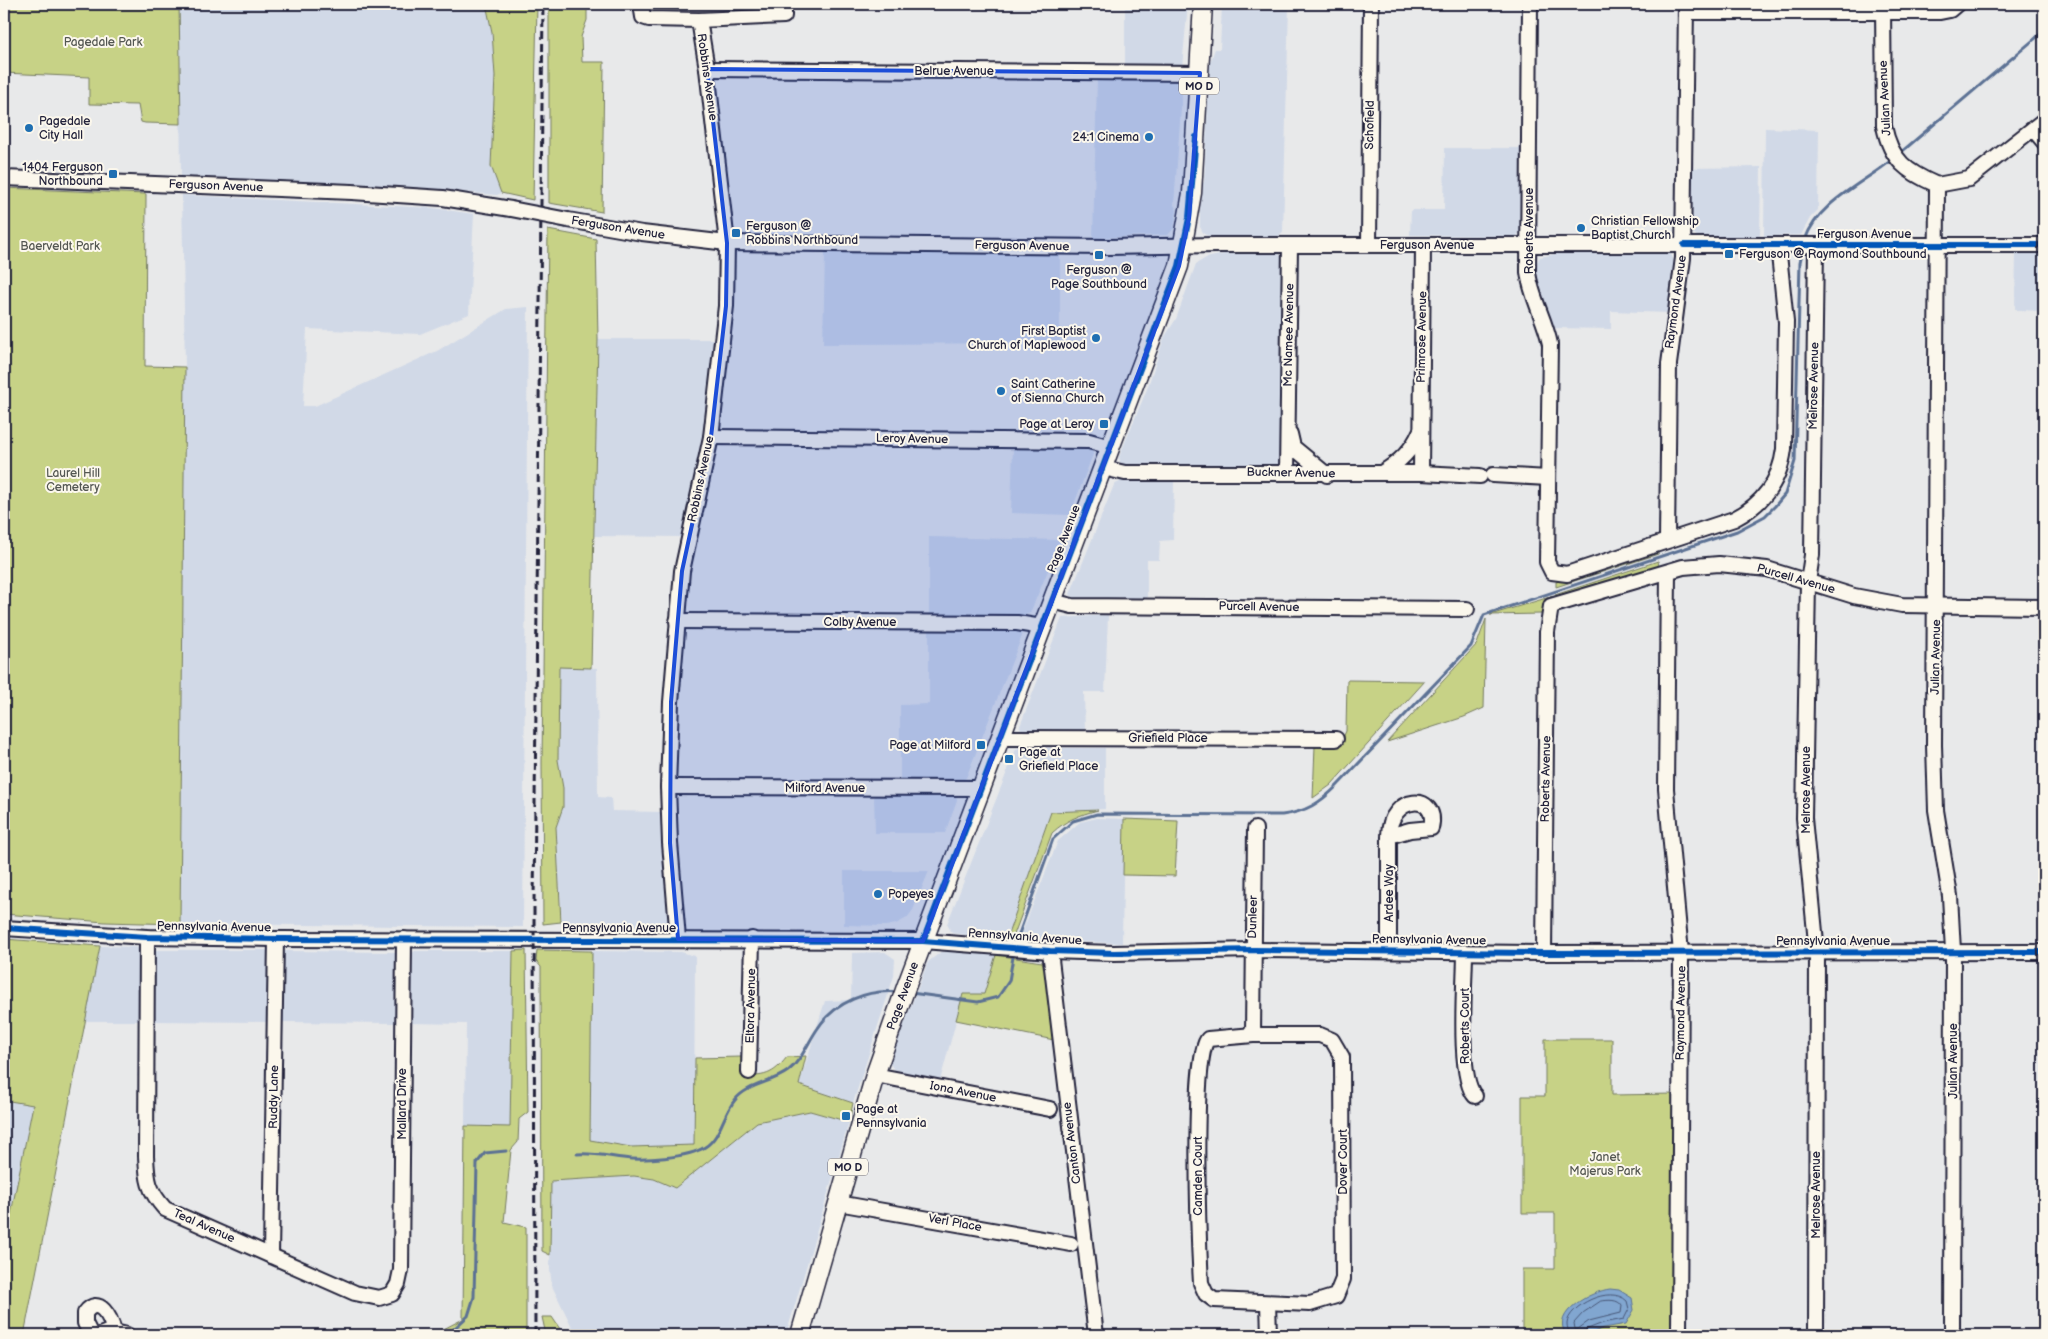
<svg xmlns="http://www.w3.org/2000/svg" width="2048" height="1339" font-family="'Balsamiq Sans',sans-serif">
	<rect width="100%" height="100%" fill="#e8e9ea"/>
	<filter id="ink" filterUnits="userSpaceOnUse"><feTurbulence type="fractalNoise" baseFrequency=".02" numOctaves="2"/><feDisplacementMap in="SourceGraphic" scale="10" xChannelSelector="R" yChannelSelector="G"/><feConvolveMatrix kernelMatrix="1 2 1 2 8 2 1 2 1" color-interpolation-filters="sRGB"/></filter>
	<g filter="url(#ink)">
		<g fill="#d1d9e7">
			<polygon points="179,4 486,4 492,32 495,76 491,166 501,193 497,195 409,188 181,178"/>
			<polygon points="1125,4 1188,4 1182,67 1125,67"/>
			<polygon points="1222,4 1289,4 1283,232 1278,237 1211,237 1204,234 1200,227 1200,185 1204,182 1209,83 1207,80 1208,68 1215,49 1220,49"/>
			<polygon points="1097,79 1178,79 1183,81 1174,205 1177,210 1174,228 1168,235 1093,238"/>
			<polygon points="1765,128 1819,130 1818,210 1810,218 1801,235 1764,236"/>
			<polygon points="1445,148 1520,148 1520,232 1517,236 1410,235 1411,210 1444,210"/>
			<polygon points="1761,167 1760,236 1697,236 1693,233 1691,225 1691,168"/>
			<polygon points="182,195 433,208 474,214 469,314 420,334 307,329 303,406 315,406 437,351 506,309 528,307 523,927 180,924 185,367"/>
			<polygon points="825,252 1060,255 1060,343 823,344"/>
			<polygon points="2016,252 2044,252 2044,311 2015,310"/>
			<polygon points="1664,253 1671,254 1677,267 1670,313 1611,311 1611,329 1554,328 1537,288 1535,266 1540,257 1556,254"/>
			<polygon points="1224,254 1279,254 1284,259 1282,462 1276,467 1121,466 1119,457 1147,389 1164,338 1176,319 1196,264 1206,258"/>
			<polygon points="598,339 717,339 701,448 682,537 594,536"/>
			<polygon points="1013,446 1089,447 1092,450 1093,454 1070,515 1011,513"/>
			<polygon points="1121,481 1174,481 1173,540 1160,541 1159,560 1147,560 1147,598 1075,599 1070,594 1114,485"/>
			<polygon points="929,537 1061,540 1030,613 1025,615 929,615"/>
			<polygon points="1108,615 1105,692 1084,692 1085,732 1025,732 1021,730 1020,726 1062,618"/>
			<polygon points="929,629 1017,630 1021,632 1022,636 966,778 962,780 900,779 900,705 929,704"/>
			<polygon points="559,666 597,668 598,797 611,798 612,811 663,812 670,917 669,922 663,927 562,926 556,827 563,807 563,788 558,760"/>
			<polygon points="1019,748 1105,748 1105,809 1051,812 1006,940 952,933 947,924 1016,749"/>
			<polygon points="956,793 957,800 945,833 875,833 874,795"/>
			<polygon points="1097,818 1124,819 1122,943 1019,940 1058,841 1080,822"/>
			<polygon points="844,871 929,871 913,910 907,918 896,924 886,926 844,925"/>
			<polygon points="100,946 137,947 140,953 141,1021 83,1021"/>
			<polygon points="154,950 266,950 269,953 269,1022 152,1021"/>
			<polygon points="285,951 394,952 397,955 397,1023 280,1022 282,955"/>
			<polygon points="513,951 510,1127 465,1126 466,1024 408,1023 409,955 415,951"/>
			<polygon points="592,951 681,952 695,956 694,1145 631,1147 590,1140"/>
			<polygon points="952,951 996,955 984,994 963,995 940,1081 896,1072 890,1064 891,1058 928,962 941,952"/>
			<polygon points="885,952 895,959 894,976 853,1103 799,1085 825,1001 851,1000 852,953"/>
			<polygon points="4,1100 34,1104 4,1248"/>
			<polygon points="810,1111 849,1122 786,1335 576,1335 552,1286 550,1270 551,1181 634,1176 654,1179 675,1188 757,1122"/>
		</g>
		<g fill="#c7d286" stroke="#747a60">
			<polygon points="4,4 179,4 181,124 145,123 141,122 138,105 89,104 89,77 4,73"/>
			<polygon points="486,4 537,4 533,200 501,193 491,166 495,76 492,32"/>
			<polygon points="549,4 587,4 587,20 581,37 582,62 604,62 602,212 549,203"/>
			<polygon points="4,188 146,194 145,366 185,367 180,924 105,922 4,914"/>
			<polygon points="548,230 596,239 598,339 591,668 559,667 558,760 563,788 563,807 556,827 561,922 543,924 542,763"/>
			<polygon points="1658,549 1658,554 1556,587 1556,582"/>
			<polygon points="1658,561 1659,567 1556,599 1555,595"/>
			<polygon points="1553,596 1553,601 1545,605 1541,614 1490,615"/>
			<polygon points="1486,619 1484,708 1464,717 1387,742 1477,644"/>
			<polygon points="1347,680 1425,681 1331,785 1313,798 1315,746 1341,742 1346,731"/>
			<path d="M 1098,810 C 1079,815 1066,820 1052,833 L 1012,940 L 1006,940 L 1051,812 Z"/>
			<polygon points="1124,819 1178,821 1175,876 1123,875"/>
			<polygon points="4,939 100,946 24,1335 4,1335 4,1248 33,1105 4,1100"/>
			<polygon points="526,950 528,1112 519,1119 518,1142 511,1150 504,1222 526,1227 526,1335 432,1335 463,1319 465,1126 510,1127 513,951"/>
			<path d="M 537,950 L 592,951 L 590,1140 L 631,1147 L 694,1145 L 695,1058 L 742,1057 L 741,1076 C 764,1077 773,1075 787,1057 L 806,1056 L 799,1085 L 853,1103 L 849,1122 L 810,1111 L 757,1122 L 675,1188 L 654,1179 L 634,1176 L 551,1181 L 550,1255 L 542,1251 L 541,967 L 536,961 Z"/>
			<polygon points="996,955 1042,962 1046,968 1054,1040 956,1020 963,994 984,994"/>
			<polygon points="1545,1039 1612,1039 1612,1095 1675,1094 1674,1335 1522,1335 1522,1269 1555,1269 1555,1213 1522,1213 1522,1096 1545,1096"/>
			<polygon points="542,1317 552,1317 564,1335 546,1335"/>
		</g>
		<path fill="#81a6d0" stroke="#5b7194" d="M 1610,1289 L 1619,1290 L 1632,1298 L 1634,1310 L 1626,1324 L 1604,1328 L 1585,1335 L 1566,1334 C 1550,1313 1592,1291 1610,1289 Z"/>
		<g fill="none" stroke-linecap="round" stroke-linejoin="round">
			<g stroke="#485777" stroke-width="1">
				<path d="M 1601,1301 C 1609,1300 1618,1299 1622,1306 L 1621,1313 L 1589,1321 L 1578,1329 L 1575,1329 L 1574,1323 L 1583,1313 Z"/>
				<path d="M 1570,1335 C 1569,1331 1567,1328 1567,1324 C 1568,1306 1610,1284 1627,1301 L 1629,1309 L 1624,1319 L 1603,1323 L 1585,1330 L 1584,1335"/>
			</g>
			<g stroke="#5b7194" stroke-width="3">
				<polyline points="1899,154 2044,31"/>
				<path d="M 1805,240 C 1818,202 1864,183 1893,159"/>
				<path d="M 1015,945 L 1053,839 L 1073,821 L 1097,814 L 1282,815 C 1306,812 1320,803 1337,786 L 1471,646 L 1484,615 L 1737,531 L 1765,516 L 1775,506 L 1785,494 L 1795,461 L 1800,262 L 1803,249"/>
				<polyline points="911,993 978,1002 998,997 1009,981 1014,951"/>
				<path d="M 577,1154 C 594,1153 607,1156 623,1158 C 642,1161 688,1158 705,1147 C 721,1137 723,1114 735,1100 C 747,1084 772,1083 788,1071 C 802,1060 808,1042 818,1028 C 835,1002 868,989 897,992"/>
				<polyline points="447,1335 468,1316 474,1297 477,1163 485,1153 506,1151"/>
			</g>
			<g stroke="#22223b" stroke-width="18">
				<g id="minor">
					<polyline points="641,4 643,17 649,19 699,20 784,16 784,4"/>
					<path d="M 1530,4 L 1528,272 C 1531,297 1545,319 1550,344 L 1547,562 L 1552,572 L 1567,574 L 1734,519 C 1763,504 1780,481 1784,449 L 1786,322 L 1778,245"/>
					<path d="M 1883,4 L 1884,126 C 1891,161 1907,172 1937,185 L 1934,745 L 1936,810 L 1950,896 L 1953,951 L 1952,1335"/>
					<polyline points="1686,12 1940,12 1950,10 1957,4"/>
					<polyline points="707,69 1200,73"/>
					<polyline points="2033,129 2044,142"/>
					<polyline points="4,178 352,192 443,198 511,209"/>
					<polyline points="1937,185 1969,179 2044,120"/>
					<polyline points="568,220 642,233 727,243 1108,247 1215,245 2044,245"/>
					<polyline points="1369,245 1371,4"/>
					<polyline points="1290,434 1293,447 1327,475"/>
					<polyline points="711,437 1089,441 1111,447"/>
					<polyline points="1103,468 1125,473 1421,473 1480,476"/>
					<polyline points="1287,473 1290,245"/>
					<path d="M 1381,473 C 1399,463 1412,451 1420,432"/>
					<polyline points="1421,473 1423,245"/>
					<polyline points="1493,475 1548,478"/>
					<polyline points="1667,540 1669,364 1683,258 1686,4"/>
					<polyline points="1668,572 1666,789 1681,953 1679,1335"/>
					<polyline points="1052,601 1072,606 1467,609"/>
					<polyline points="677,621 1017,623 1042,627"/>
					<polyline points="1000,738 1336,739"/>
					<polyline points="668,787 981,788"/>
					<path d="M 1389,836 L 1410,830 L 1431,828 C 1440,792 1389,794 1389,836 L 1389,950"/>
					<polyline points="4,928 147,937 276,939 923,941 1050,951 1114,953 1253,950 1544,953 2044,952"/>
					<path d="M 147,937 L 146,1156 C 147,1180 148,1190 165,1209 L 355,1293 L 379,1298 L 392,1294 L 398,1284 L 401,1270 L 404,939"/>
					<polyline points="678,939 670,843 668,787 671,702 682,571 711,437 726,306 727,243 707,69 699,20"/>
					<polyline points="1050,951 1096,1335"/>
					<path d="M 1465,952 C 1465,982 1457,1077 1475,1096"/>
					<polyline points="1544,953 1547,632 1551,606 1683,567 1719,564 1767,569 1854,596 1902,605 2044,607"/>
					<path d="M 1253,1035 L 1320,1035 L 1332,1040 L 1342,1057 L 1343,1279 L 1336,1296 L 1310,1304 L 1214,1300 L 1206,1294 L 1201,1283 C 1199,1249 1191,1056 1208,1039 Z"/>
					<polyline points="1253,1035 1255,829"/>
					<polyline points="749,1072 752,939"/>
					<polyline points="875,1075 1050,1109"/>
					<polyline points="838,1203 1071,1244"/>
					<polyline points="271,1256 276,939"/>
					<polyline points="1268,1303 1269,1335"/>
					<path d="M 91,1335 L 85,1323 L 85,1313 C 99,1294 111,1318 114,1332"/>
					<polyline points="100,1335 110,1331 127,1335"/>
					<polyline points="1816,1335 1817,953 1804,818 1808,582 1812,555 1816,245"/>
				</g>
			</g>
			<g stroke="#22223b" stroke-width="21">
				<polyline id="major" points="800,1335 875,1075 906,987 1179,266 1192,193 1203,4"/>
			</g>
			<use href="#minor" stroke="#fbf7ec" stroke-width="14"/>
			<use href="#major" stroke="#fbf7ec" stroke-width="18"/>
			<polyline stroke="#22223b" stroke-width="3" stroke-dasharray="8 4" stroke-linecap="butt" points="535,1335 534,903 543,4"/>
			<g stroke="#22223b" stroke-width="18" stroke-linecap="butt">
				<polyline id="minor-bridge" points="511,209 568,220"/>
			</g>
			<use href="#minor-bridge" stroke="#fbf7ec" stroke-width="14"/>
			<g stroke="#fbf7ec" stroke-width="9">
				<g id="cycleway">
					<polyline points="1684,245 2044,245"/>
					<polyline points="4,928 147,937 276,939 923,941 1050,951 1114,953 1253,950 1544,953 2044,952"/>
					<polyline points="923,941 1179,266 1189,218 1196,137"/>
				</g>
			</g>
			<use href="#cycleway" stroke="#0057b8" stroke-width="6"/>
		</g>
	</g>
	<path fill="#1d4ed8" fill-opacity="0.2" stroke="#1d4ed8" stroke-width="4" stroke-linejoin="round" d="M 707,69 L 1200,73 L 1189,218 L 1179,266 L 923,941 L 678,939 L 670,843 L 671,702 L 682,571 L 711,437 L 726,306 L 727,243 Z"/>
	<g fill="#1f6fb2" stroke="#fbf7ec" stroke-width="2">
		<circle cx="29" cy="128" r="5"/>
		<circle cx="1149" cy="137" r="5"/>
		<rect x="108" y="169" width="10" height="10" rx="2.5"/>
		<circle cx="1581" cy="228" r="5"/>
		<rect x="731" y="228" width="10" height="10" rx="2.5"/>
		<rect x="1724" y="249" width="10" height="10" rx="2.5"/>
		<rect x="1094" y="250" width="10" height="10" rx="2.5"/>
		<circle cx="1096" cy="338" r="5"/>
		<circle cx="1001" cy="391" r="5"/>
		<rect x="1099" y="419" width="10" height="10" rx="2.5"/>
		<rect x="976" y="740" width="10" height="10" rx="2.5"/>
		<rect x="1004" y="754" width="10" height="10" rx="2.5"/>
		<circle cx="878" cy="894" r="5"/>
		<rect x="841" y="1111" width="10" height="10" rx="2.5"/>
	</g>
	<g text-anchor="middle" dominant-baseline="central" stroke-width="4" stroke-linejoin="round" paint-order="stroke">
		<g fill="#fbf7ec" stroke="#636270" stroke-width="1">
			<rect x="1179" y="77.5" width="40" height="17" rx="4"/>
			<rect x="828" y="1158.5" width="40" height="17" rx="4"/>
		</g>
		<g font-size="11" font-weight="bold" fill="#22223b">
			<text x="1199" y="86">MO D</text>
			<text x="848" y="1167">MO D</text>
		</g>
		<g font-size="12" fill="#545752" stroke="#fbf7ec">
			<text x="103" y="42">Pagedale Park</text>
			<text x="60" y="246">Baerveldt Park</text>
			<text x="73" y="473">Laurel Hill<tspan x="73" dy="14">Cemetery</tspan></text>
			<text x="1605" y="1157">Janet<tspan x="1605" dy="14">Majerus Park</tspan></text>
		</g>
		<g font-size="12" fill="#22223b" stroke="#fbf7ec">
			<text x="954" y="71">Belrue Avenue</text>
			<text transform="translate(707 77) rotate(82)">Robbins Avenue</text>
			<text transform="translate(1885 98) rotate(-93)">Julian Avenue</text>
			<text transform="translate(1370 125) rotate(-89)">Schofield</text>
			<text transform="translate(216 186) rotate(2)">Ferguson Avenue</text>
			<text transform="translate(618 228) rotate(9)">Ferguson Avenue</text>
			<text transform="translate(1529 231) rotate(-90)">Roberts Avenue</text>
			<text x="1864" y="234">Ferguson Avenue</text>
			<text x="1427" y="245">Ferguson Avenue</text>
			<text transform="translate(1022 246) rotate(1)">Ferguson Avenue</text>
			<text transform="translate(1676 302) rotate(-82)">Raymond Avenue</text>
			<text transform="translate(1289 335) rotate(-89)">Mc Namee Avenue</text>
			<text transform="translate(1422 337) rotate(-89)">Primrose Avenue</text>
			<text transform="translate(1814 386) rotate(-89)">Melrose Avenue</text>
			<text transform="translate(912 439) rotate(1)">Leroy Avenue</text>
			<text transform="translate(1291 473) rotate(1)">Buckner Avenue</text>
			<text transform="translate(701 479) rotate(-78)">Robbins Avenue</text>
			<text transform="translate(1064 539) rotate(-69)">Page Avenue</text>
			<text transform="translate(1796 579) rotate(16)">Purcell Avenue</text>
			<text transform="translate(1259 607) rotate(1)">Purcell Avenue</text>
			<text x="860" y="622">Colby Avenue</text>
			<text transform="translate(1936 657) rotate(-89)">Julian Avenue</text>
			<text x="1168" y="738">Griefield Place</text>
			<text transform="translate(1546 779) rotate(-89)">Roberts Avenue</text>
			<text x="825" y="788">Milford Avenue</text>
			<text transform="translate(1806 790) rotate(-90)">Melrose Avenue</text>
			<text transform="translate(1389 893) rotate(-90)">Ardee Way</text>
			<text transform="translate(1253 917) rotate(-89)">Dunleer</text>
			<text transform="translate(214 927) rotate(1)">Pennsylvania Avenue</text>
			<text x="619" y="928">Pennsylvania Avenue</text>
			<text transform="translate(1025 937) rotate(4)">Pennsylvania Avenue</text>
			<text transform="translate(1429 940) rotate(1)">Pennsylvania Avenue</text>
			<text x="1833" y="941">Pennsylvania Avenue</text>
			<text transform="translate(903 996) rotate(-70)">Page Avenue</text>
			<text transform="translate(751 1006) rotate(-89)">Eltora Avenue</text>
			<text transform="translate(1681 1013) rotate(-89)">Raymond Avenue</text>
			<text transform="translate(1465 1026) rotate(-90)">Roberts Court</text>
			<text transform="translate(1953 1061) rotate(-90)">Julian Avenue</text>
			<text transform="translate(963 1092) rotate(11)">Iona Avenue</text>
			<text transform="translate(274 1097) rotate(-89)">Ruddy Lane</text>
			<text transform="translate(402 1104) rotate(-90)">Mallard Drive</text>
			<text transform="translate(1072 1143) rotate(-97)">Canton Avenue</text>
			<text transform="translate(1343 1162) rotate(-90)">Dover Court</text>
			<text transform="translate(1198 1176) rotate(-90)">Camden Court</text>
			<text transform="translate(1816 1195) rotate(-90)">Melrose Avenue</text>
			<text transform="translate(955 1223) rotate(10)">Verl Place</text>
			<text transform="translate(204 1226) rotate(24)">Teal Avenue</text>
		</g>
		<g font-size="12" fill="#22223b" stroke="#fbf7ec" text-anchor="start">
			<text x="39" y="121">Pagedale<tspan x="39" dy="14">City Hall</tspan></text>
			<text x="1139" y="137" text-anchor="end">24:1 Cinema</text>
			<text x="103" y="167" text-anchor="end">1404 Ferguson<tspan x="103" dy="14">Northbound</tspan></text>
			<text x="1591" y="221">Christian Fellowship<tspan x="1591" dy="14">Baptist Church</tspan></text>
			<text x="746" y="226">Ferguson @<tspan x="746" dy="14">Robbins Northbound</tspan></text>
			<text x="1739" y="254">Ferguson @ Raymond Southbound</text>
			<text x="1099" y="270" text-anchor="middle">Ferguson @<tspan x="1099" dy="14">Page Southbound</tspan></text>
			<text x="1086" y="331" text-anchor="end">First Baptist<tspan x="1086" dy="14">Church of Maplewood</tspan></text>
			<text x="1011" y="384">Saint Catherine<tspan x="1011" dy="14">of Sienna Church</tspan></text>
			<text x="1094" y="424" text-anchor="end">Page at Leroy</text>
			<text x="971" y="745" text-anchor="end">Page at Milford</text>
			<text x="1019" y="752">Page at<tspan x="1019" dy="14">Griefield Place</tspan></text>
			<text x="888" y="894">Popeyes</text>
			<text x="856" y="1109">Page at<tspan x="856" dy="14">Pennsylvania</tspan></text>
		</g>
	</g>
	<rect width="2048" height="1339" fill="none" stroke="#fbf7ec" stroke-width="20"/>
	<rect x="10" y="10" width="2028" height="1319" fill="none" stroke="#22223b" stroke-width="2" filter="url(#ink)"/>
</svg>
